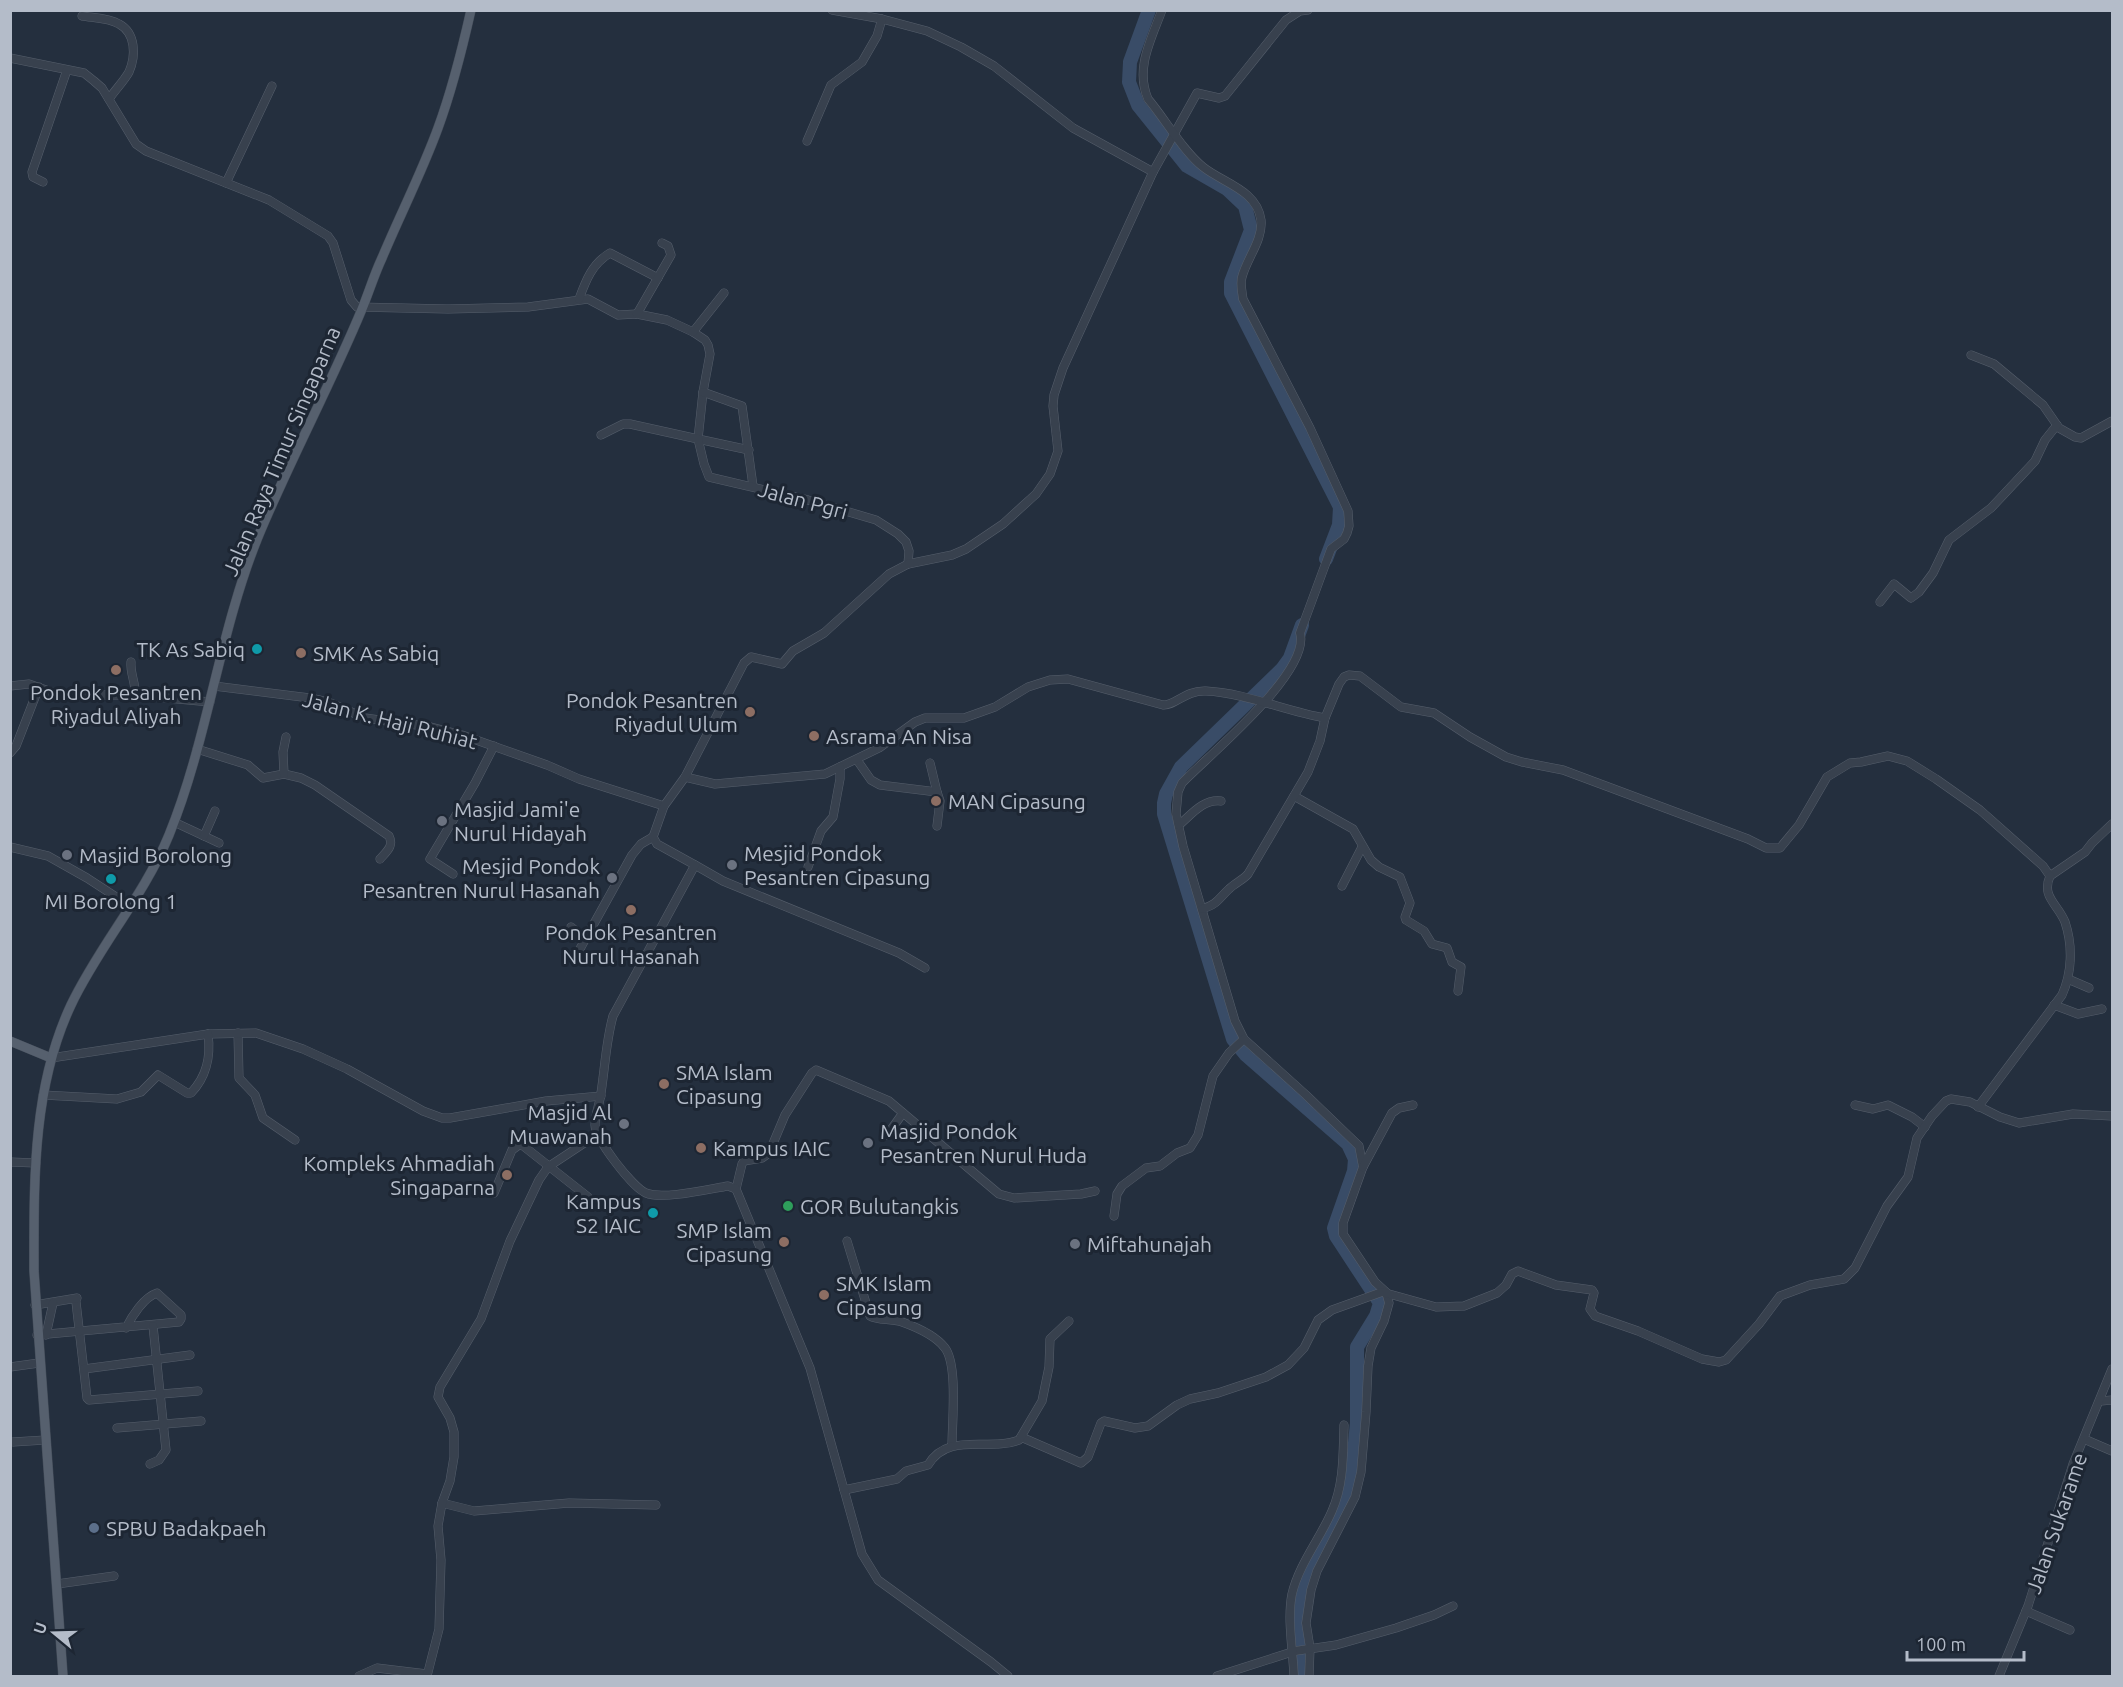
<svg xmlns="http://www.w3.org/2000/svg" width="2123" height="1687" font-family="Ubuntu,sans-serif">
	<rect width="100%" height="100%" fill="#242f3e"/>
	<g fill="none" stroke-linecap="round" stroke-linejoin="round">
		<g stroke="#394c67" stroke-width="14">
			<polyline points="1149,10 1130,62 1129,82 1138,105 1187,166 1227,189 1245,206 1251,230 1231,282 1231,293 1340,507 1339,525 1326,559"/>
			<polyline points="1300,1676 1299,1593 1305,1576 1347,1498 1351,1482 1357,1423 1357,1347 1376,1316 1380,1303 1336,1236 1334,1228 1354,1171 1355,1159 1348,1144 1246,1055 1233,1039 1164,814 1164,803 1166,794 1181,767 1282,669 1290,658 1302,625"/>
		</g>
		<g stroke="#565f6c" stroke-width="9">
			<g id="minor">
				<polyline points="832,10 882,19 927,31 961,47 994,66 1073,128 1153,172 1197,93 1219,98 1225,96 1286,20 1300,11 1308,10"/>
				<path d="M 1162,10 C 1151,40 1135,68 1148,99 C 1165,119 1183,151 1203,167 C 1223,183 1257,190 1261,220 C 1263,240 1247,258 1242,277 C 1240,284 1242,292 1243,299 L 1310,428 L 1348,511 L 1349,526 L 1347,533 L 1344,539 L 1331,549 L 1300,633 C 1311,672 1209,755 1182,783 L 1178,792 L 1176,814 L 1183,846 L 1235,1021 L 1244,1039 L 1306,1095 L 1359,1146 L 1363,1167 L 1343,1223 L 1343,1234 L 1375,1282 L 1386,1292 L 1389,1303 L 1384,1321 L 1371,1348 L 1368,1366 L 1366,1412 L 1361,1472 L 1355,1497 L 1317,1571 L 1311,1590 L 1306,1623 L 1310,1648 L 1309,1676"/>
				<path d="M 82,16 C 94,18 109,18 119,24 C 136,33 136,56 129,72 C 124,81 115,90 109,99"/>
				<polyline points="10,58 84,73 94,81 102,88 136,144 146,151 269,200 328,236 333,243 351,300 357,307 448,309 528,307 588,299 618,315 637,314 667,320 693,332 705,340 708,345 710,354 703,392 698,439 749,450"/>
				<polyline points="807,141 831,85 862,62 877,36 882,19"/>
				<polyline points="43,182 33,177 32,172 67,70"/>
				<polyline points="226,183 272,86"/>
				<path d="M 579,299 C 586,280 592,264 610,253 L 658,278"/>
				<polyline points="637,314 671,255 668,246 662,243"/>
				<polyline points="693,332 724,293"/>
				<polyline points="1971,355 1994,364 2043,405 2059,428 2075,437 2081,438 2112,421"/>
				<polyline points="703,392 742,406 753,486"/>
				<polyline points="601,435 623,424 630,424 698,439 704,464 709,477 808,500 876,520 898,534 906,542 909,551 908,564"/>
				<polyline points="1880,602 1894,584 1911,598 1919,592 1933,573 1949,540 1991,508 2035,461 2045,440 2057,425"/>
				<path d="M 131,662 C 130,674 136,683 135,695"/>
				<polyline points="10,686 29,684 63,696 73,697 87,695 135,695 210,702"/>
				<polyline points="214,686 310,698 328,702 365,718 431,727 462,735 547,765 579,779 664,806"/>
				<path d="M 197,749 L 248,765 L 263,778 L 284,774 L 301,778 L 315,785 L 389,836 C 394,846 387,851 380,859"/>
				<polyline points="10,753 16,746 39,687"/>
				<polyline points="857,760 871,780 880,785 937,792 940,801 937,826"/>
				<polyline points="930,763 937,792"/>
				<polyline points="284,774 283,752 286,737"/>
				<path d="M 685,777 L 715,784 L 825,774 L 879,748 L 915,722 L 925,718 L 964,718 L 995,707 L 1028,687 L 1050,680 L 1068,679 L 1163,705 C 1175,706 1185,690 1206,691 C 1246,693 1285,711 1325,718"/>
				<polyline points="1294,796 1353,829 1371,860 1379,867 1400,877 1410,903 1405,917 1406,920 1424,931 1432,944 1447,948 1452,962 1461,967 1458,991"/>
				<polyline points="174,822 219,843"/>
				<path d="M 1179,825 C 1192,814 1203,799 1221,801"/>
				<polyline points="204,836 215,811"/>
				<polyline points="10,847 48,856 87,878 130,906"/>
				<polyline points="695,865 723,881 899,953 925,968"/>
				<polyline points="808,867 821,831 833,817 840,779 840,767"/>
				<polyline points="453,874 430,859 475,783 494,746"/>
				<polyline points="1342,886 1362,847"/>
				<path d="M 1202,909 C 1218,904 1218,899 1229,889 C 1235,883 1243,880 1248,874 L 1308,772 L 1320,741 L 1325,718 L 1339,684 L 1344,677 L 1349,675 L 1360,676 L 1401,707 L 1434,713 L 1470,737 L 1506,757 L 1522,762 L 1563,770 L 1748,839 L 1766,848 L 1780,848 L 1799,825 L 1827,777 L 1850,763 L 1861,762 L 1888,756 L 1907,761 L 1936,779 L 1980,810 L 2043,866 L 2050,876 L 2085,852 L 2092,843 L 2112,824"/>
				<polyline points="571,927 585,938"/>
				<polyline points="576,956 632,855 641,844 653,837"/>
				<polyline points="2068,979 2089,988"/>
				<polyline points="2054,1005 2078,1014 2102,1009"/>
				<polyline points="238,1033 239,1078 255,1095 263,1118 295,1140"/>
				<polyline points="51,1058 208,1034 256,1033 303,1049 347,1069 423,1111 442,1118 450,1118 546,1101 601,1096"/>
				<path d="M 43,1095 L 117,1099 L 141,1092 L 158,1075 L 187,1093 L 191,1093 C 207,1076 211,1057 208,1034"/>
				<polyline points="1855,1105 1873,1109 1888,1105 1912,1117 1925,1127"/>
				<path d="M 1978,1107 L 2062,995 C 2072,973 2073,946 2065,922 C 2058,904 2041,897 2050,876"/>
				<polyline points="887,1135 903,1113"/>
				<polyline points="10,1162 36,1163"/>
				<polyline points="1363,1167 1392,1113 1399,1108 1413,1105"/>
				<polyline points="736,1189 742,1164 744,1161 762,1158 769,1153 785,1115 812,1073 816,1070 889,1101 999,1194 1014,1198 1081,1194 1095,1191"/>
				<polyline points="494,1193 512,1150 519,1145 522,1145 588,1197"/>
				<polyline points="1114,1216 1117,1194 1122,1186 1146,1168 1160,1166 1177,1153 1190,1148 1198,1135 1213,1076 1229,1053 1244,1039"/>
				<path d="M 847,1241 L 870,1316 C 879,1321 891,1318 902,1322 C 916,1327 936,1336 945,1348 C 958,1365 952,1423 952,1445"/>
				<polyline points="76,1302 87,1398 89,1400 198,1391"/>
				<polyline points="35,1305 77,1298"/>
				<path d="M 37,1335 L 179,1322 L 181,1319 L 181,1315 L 157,1293 C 144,1297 132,1316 126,1328"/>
				<polyline points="46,1335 53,1303"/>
				<polyline points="10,1367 39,1363"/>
				<polyline points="84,1369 190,1355"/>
				<polyline points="2101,1401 2112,1400"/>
				<polyline points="117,1428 201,1421"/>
				<polyline points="1021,1437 1081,1463 1088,1457 1101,1423 1104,1421 1135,1428 1148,1426 1177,1405 1190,1399 1218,1393 1266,1377 1288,1365 1304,1348 1318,1320 1332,1310 1382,1292 1436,1307 1464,1306 1497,1293 1506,1285 1512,1274 1518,1271 1556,1285 1592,1290 1594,1293 1590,1309 1595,1316 1638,1331 1702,1359 1719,1362 1726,1360 1759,1324 1780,1296 1810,1285 1844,1279 1855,1268 1887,1206 1908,1177 1917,1138 1932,1116 1946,1101 1951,1099 1970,1102 2000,1117 2019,1123 2073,1114 2112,1116"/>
				<polyline points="2084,1439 2112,1451"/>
				<polyline points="13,1442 45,1440"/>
				<polyline points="150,1464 159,1460 166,1450 153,1326"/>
				<path d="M 844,1490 L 897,1479 L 906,1471 L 928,1465 C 948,1431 989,1452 1019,1440 L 1042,1401 L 1049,1367 L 1050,1339 L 1069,1321"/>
				<polyline points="442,1503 474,1511 569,1503 656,1505"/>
				<polyline points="57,1584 114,1576"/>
				<polyline points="2026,1611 2070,1630"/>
				<polyline points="359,1676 377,1668 427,1674"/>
				<polyline points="427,1676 439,1629 441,1560 438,1526 442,1503 450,1481 454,1457 454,1432 450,1418 438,1397 440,1387 481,1319 510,1241 539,1180 548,1167 598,1134"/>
				<path d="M 1008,1676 L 991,1662 L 878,1580 L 862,1554 L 810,1368 L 736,1189 L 728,1186 C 709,1189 663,1200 646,1193 C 633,1188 595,1139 595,1125 C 595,1114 600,1103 601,1093 C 605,1067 606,1041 613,1016 L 695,865 L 657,844 L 653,837 L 664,806 L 685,777 L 744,663 L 751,657 L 782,664 L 793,651 L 824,633 L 889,574 L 908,564 L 952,555 L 966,549 L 1003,524 L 1036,494 L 1050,474 L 1058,451 L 1053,406 L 1054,395 L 1063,368 L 1153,172"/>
				<polyline points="1217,1676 1295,1651 1336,1645 1396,1628 1434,1615 1453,1606"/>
				<path d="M 1294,1676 C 1293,1651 1287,1619 1292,1594 C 1299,1564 1320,1539 1332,1511 C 1344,1484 1343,1455 1344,1425"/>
				<polyline points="1999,1676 2028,1606 2073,1464 2112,1369"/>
			</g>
		</g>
		<g stroke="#414a57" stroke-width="10">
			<g id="major">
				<polyline points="10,1041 51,1058"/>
				<path d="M 63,1676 L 34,1271 C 34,1182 32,1088 71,1005 C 99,946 144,896 169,835 C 208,739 219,633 258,537 C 290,460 330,386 362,309 C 369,292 374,275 382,258 C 400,215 422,172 438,128 C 452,90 462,50 471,10"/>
			</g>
		</g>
		<use href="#minor" stroke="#38414e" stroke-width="8"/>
		<use href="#major" stroke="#56606e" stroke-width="9"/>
	</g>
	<g fill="#0f9aa8" stroke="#1d2633" stroke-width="2">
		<circle cx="257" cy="649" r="6"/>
		<circle cx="111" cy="879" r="6"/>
		<circle cx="653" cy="1213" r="6"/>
	</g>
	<g fill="#8d6e63" stroke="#1d2633" stroke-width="2">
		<circle cx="301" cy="653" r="6"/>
		<circle cx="116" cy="670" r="6"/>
		<circle cx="750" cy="712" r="6"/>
		<circle cx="814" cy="736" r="6"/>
		<circle cx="936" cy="801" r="6"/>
		<circle cx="631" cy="910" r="6"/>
		<circle cx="664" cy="1084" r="6"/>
		<circle cx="701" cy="1148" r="6"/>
		<circle cx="507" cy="1175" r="6"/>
		<circle cx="784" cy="1242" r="6"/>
		<circle cx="824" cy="1295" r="6"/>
	</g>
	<g fill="#6b7280" stroke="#1d2633" stroke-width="2">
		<circle cx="442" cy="821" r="6"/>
		<circle cx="67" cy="855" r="6"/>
		<circle cx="732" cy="865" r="6"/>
		<circle cx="612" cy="878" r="6"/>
		<circle cx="624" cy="1124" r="6"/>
		<circle cx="868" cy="1143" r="6"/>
		<circle cx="1075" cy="1244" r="6"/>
	</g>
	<circle fill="#2e9e5b" stroke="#1d2633" stroke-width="2" cx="788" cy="1206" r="6"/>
	<circle fill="#5c6f8a" stroke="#1d2633" stroke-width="2" cx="94" cy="1528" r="6"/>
	<g text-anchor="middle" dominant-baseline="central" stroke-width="6" stroke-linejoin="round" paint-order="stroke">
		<g font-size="21" fill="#b4bcc9" stroke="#1d2633">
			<text transform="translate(281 451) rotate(-67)">Jalan Raya Timur Singaparna</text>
			<text transform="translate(803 500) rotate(15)">Jalan Pgri</text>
			<text transform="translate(390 720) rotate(14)">Jalan K. Haji Ruhiat</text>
			<text transform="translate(2056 1523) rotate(-71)">Jalan Sukarame</text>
		</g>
		<g font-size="21" fill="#b4bcc9" stroke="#1d2633" text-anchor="start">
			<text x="245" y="649" text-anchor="end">TK As Sabiq</text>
			<text x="313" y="653">SMK As Sabiq</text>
			<text x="116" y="692" text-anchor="middle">Pondok Pesantren<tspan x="116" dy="24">Riyadul Aliyah</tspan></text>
			<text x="738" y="700" text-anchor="end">Pondok Pesantren<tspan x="738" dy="24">Riyadul Ulum</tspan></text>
			<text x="826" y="736">Asrama An Nisa</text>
			<text x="948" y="801">MAN Cipasung</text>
			<text x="454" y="809">Masjid Jami'e<tspan x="454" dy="24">Nurul Hidayah</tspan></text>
			<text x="744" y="853">Mesjid Pondok<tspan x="744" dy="24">Pesantren Cipasung</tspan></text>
			<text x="79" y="855">Masjid Borolong</text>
			<text x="600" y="866" text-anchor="end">Mesjid Pondok<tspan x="600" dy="24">Pesantren Nurul Hasanah</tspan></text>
			<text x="111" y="901" text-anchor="middle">MI Borolong 1</text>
			<text x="631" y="932" text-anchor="middle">Pondok Pesantren<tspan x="631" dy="24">Nurul Hasanah</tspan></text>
			<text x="676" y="1072">SMA Islam<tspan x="676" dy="24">Cipasung</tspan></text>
			<text x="612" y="1112" text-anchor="end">Masjid Al<tspan x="612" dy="24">Muawanah</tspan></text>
			<text x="880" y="1131">Masjid Pondok<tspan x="880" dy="24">Pesantren Nurul Huda</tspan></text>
			<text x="713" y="1148">Kampus IAIC</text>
			<text x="495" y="1163" text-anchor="end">Kompleks Ahmadiah<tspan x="495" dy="24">Singaparna</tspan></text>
			<text x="641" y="1201" text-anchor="end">Kampus<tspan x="641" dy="24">S2 IAIC</tspan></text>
			<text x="800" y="1206">GOR Bulutangkis</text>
			<text x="772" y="1230" text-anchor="end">SMP Islam<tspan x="772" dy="24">Cipasung</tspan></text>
			<text x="1087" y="1244">Miftahunajah</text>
			<text x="836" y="1283">SMK Islam<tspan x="836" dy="24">Cipasung</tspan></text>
			<text x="106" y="1528">SPBU Badakpaeh</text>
		</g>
	</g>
	<rect width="2123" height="1687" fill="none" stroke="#b4bcc9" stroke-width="24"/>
	<g transform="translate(54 1633) rotate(289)" stroke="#1d2633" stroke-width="4.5" paint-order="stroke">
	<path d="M0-4.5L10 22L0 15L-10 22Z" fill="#b4bcc9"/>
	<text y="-9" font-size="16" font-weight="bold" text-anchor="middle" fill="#b4bcc9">U</text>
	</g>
	<path d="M1907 1651v9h117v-9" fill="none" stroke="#b4bcc9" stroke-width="3"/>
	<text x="1916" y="1651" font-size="18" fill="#b4bcc9" stroke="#1d2633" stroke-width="4.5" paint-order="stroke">100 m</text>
</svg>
